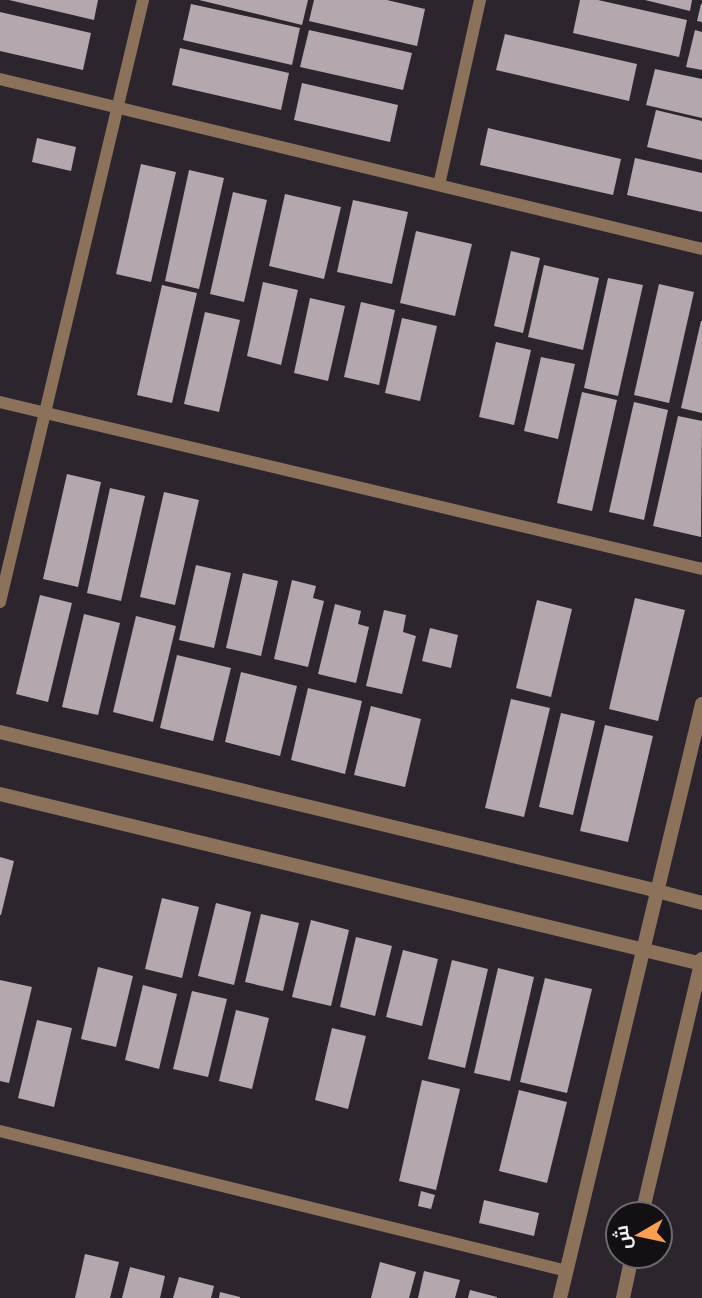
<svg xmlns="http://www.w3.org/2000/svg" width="702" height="1298" font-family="'Alegreya Sans',Cairo,sans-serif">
	<rect width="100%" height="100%" fill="#2c252e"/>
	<g fill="#b5a7ae">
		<polygon points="9,0 98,0 94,20"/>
		<polygon points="199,0 308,0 302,25"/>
		<polygon points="314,0 387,0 425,9 417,46 309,21"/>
		<polygon points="580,0 598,0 687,20 679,57 573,33"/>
		<polygon points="645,0 692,0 690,11"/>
		<polygon points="191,4 300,28 292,65 183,40"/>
		<polygon points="701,4 702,4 702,22 697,21"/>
		<polygon points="0,12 91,33 83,70 0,51"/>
		<polygon points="309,30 412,53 403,90 300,67"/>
		<polygon points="695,30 702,32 702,70 686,67"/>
		<polygon points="505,34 637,64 629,101 496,70"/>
		<polygon points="180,48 289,73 281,110 172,85"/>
		<polygon points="655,69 702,79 702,118 646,105"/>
		<polygon points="302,83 398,105 390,142 294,120"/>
		<polygon points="656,110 702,121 702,160 647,147"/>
		<polygon points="488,128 621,159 613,195 480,165"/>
		<polygon points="37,138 76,147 71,171 32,162"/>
		<polygon points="635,158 702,173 702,212 627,195"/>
		<polygon points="141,164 176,172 151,282 116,274"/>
		<polygon points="189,170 224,178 199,289 165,281"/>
		<polygon points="233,192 267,200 244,302 210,294"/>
		<polygon points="285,194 341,207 324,279 269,266"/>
		<polygon points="353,200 408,212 392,284 337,272"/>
		<polygon points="416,231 472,244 455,316 400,303"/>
		<polygon points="511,251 540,258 523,333 494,326"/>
		<polygon points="544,265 599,278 583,350 528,337"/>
		<polygon points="608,278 643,285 618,396 584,388"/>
		<polygon points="263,282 298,290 281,365 247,356"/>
		<polygon points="659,284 694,292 669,403 634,395"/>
		<polygon points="162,285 197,293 172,403 137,395"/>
		<polygon points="310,298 345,306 328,381 294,373"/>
		<polygon points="361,302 395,310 379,385 344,377"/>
		<polygon points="205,312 240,320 219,412 184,404"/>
		<polygon points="402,318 437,326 420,401 385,393"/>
		<polygon points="701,321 702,321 702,413 681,408"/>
		<polygon points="496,342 531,350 514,425 479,417"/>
		<polygon points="541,357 575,364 558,439 524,431"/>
		<polygon points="582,392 617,400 592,511 557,503"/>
		<polygon points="634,402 668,410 644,520 609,512"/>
		<polygon points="678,416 702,421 701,537 653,526"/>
		<polygon points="67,474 101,482 78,587 43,579"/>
		<polygon points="110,488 145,496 121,601 87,593"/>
		<polygon points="164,492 199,500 175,605 140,597"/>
		<polygon points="196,565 231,573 214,648 179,640"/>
		<polygon points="243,573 278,581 261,656 226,648"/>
		<polygon points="292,580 316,586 313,598 324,601 308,667 274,659"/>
		<polygon points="40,595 72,603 48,702 16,694"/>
		<polygon points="635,598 685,610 658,721 609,709"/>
		<polygon points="537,600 572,609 551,697 516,688"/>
		<polygon points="335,604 361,611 358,624 369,627 356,683 318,674"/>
		<polygon points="384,610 406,615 403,632 416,636 402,694 366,686"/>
		<polygon points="84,614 120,623 98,715 62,707"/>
		<polygon points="136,616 176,626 153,722 113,712"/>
		<polygon points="430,628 458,635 451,668 422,661"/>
		<polygon points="177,655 231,668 213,741 160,728"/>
		<polygon points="241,672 297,686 280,756 225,742"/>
		<polygon points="308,688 362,701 345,774 291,760"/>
		<polygon points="511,699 550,708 524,817 485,808"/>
		<polygon points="371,706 421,719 405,787 354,775"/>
		<polygon points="561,713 595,721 573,815 539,807"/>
		<polygon points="605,725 653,736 628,842 580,831"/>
		<polygon points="0,857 14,861 1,915 0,915"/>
		<polygon points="162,898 199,907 182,978 145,969"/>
		<polygon points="216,903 251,912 234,985 198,976"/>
		<polygon points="261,914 299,923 283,991 245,982"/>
		<polygon points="311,920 349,930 331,1006 292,997"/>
		<polygon points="356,937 392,946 375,1016 340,1007"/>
		<polygon points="403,950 438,959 422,1026 386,1017"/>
		<polygon points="452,960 488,969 465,1068 428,1059"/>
		<polygon points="98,967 133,976 116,1047 81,1039"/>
		<polygon points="498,968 534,977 510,1081 474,1073"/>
		<polygon points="545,978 592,989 567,1093 520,1082"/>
		<polygon points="0,980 32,987 9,1083 0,1081"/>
		<polygon points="143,985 177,994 159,1069 125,1060"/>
		<polygon points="192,991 227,999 208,1077 173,1069"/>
		<polygon points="236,1010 269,1018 252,1089 219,1081"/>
		<polygon points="37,1020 72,1028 54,1107 18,1098"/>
		<polygon points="332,1028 366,1036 348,1109 315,1100"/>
		<polygon points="422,1080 460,1089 436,1190 399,1181"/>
		<polygon points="519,1090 567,1102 547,1183 499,1171"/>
		<polygon points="421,1191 435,1195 431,1209 418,1206"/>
		<polygon points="484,1200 539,1213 534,1236 479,1223"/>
		<polygon points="85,1254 119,1262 110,1298 75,1298"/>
		<polygon points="380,1262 416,1272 409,1298 371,1298"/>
		<polygon points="130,1267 165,1276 160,1298 122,1298"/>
		<polygon points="424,1271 460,1280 455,1298 418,1298"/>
		<polygon points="179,1277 214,1286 211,1298 173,1298"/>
		<polygon points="470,1290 497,1297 497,1298 468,1298"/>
		<polygon points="220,1292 240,1297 240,1298 219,1298"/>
	</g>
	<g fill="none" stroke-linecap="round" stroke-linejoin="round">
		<g stroke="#8c715b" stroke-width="12">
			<polyline points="0,79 702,249"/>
			<polyline points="439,185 480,0"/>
			<polyline points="0,402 702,569"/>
			<polyline points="0,602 143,0"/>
			<polyline points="0,1131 567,1271"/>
		</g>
		<g stroke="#8c715b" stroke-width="14">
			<polyline points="0,732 646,888 702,903"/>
			<polyline points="0,794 702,964"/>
			<polyline points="642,1214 702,959"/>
			<polyline points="560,1298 702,704"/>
			<polyline points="623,1298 632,1256"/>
		</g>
	</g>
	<g transform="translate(639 1235) rotate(261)"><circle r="33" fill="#131013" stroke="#6d6a6d" stroke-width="2"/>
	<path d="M0-5L12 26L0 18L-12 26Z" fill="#fa9f4f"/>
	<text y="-10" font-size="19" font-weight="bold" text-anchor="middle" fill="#f4f0f5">ش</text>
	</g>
</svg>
